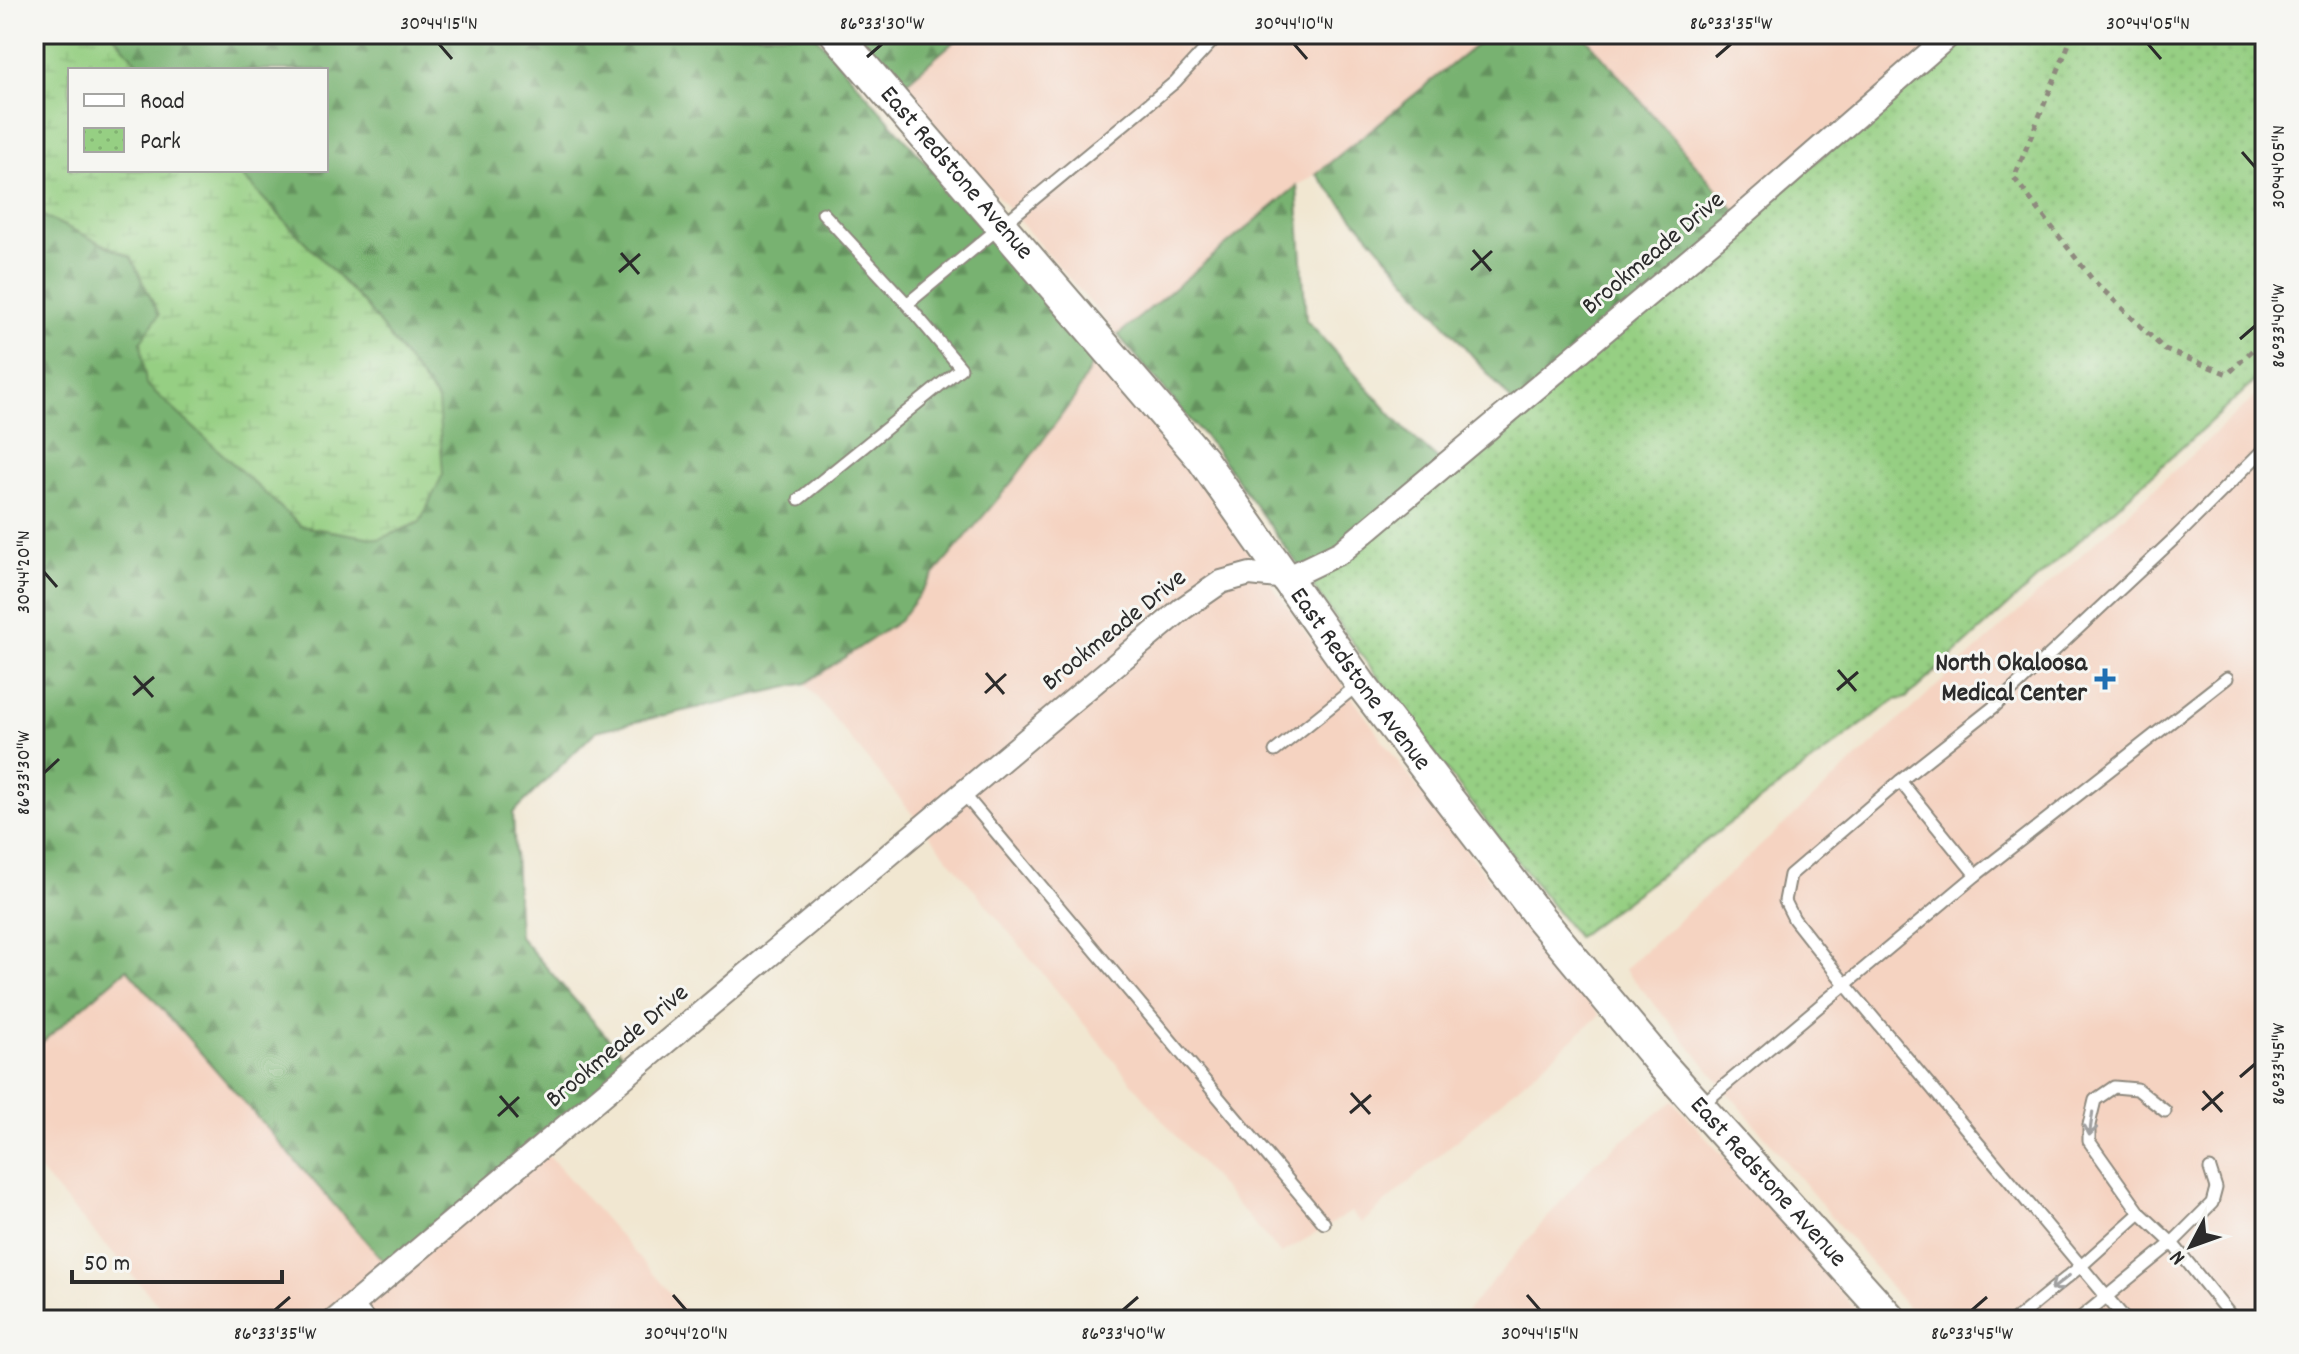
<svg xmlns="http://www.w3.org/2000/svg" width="2299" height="1354" font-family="Dekko,sans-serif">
	<defs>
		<pattern id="forest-firs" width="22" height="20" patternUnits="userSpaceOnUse" patternTransform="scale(2)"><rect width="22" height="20" fill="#78b271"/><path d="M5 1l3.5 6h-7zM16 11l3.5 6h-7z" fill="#63915d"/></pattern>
		<pattern id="wetland-marsh" width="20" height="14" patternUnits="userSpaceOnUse" patternTransform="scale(2)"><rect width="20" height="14" fill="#96cf83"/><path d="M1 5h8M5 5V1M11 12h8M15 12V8" fill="none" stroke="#81b271"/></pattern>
		<pattern id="park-dots" width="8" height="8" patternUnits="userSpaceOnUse" patternTransform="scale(2)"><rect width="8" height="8" fill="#96cf83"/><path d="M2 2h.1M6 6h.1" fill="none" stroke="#81b271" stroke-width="1.8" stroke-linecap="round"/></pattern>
	</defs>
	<rect width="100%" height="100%" fill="#f6f6f2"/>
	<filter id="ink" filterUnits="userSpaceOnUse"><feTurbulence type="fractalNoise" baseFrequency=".0125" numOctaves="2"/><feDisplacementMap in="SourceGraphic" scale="16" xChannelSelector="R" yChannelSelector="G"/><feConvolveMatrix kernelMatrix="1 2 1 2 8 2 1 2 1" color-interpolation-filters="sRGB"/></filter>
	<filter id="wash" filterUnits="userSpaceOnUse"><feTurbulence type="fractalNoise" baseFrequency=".006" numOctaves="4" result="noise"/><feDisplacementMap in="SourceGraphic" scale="32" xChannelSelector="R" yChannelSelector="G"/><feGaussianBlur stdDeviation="1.8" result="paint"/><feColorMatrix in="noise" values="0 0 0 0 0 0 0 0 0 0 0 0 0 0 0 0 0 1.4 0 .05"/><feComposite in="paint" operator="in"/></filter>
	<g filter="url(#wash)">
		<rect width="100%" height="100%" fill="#f1e7d1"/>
		<g fill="#f5d3c1">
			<polygon points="963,34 1484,34 1486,36 1316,174 1297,186 1118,335 902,86"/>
			<polygon points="1583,34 1959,34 1963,38 1745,222"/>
			<polygon points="1095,358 1189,469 1401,766 1527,928 1600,1015 1362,1223 1351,1212 1281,1254 1170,1129 805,683 899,621 936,572 1012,482 1075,397"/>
			<polygon points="2265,388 2265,1320 1918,1320 1625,969"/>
			<polygon points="127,969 395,1274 542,1148 694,1320 172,1320 34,1165 34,1049"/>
			<polygon points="1673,1101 1789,1229 1864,1320 1459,1320 1593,1164"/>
		</g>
		<g fill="url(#forest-firs)" stroke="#526e4e" stroke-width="2">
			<polygon points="113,34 814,34 1095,358 1075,397 1012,482 936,572 899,621 806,683 596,731 513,813 519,936 635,1069 395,1274 127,969 34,1049 34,214 39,214 131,257 159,315 141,341 273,500 301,526 379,539 420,522 438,401 365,305 236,170 326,170 326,70 143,70"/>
			<polygon points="858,34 963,34 902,86"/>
			<polygon points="1484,34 1583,34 1745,222 1520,411 1316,174 1486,37"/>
			<polygon points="1297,186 1306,320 1406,431 1450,470 1313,586 1215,449 1118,335"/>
		</g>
		<polygon fill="url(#wetland-marsh)" stroke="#607d57" stroke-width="2" points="34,34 113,34 143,70 70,70 70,170 236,170 365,305 438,401 443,474 420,522 379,539 301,526 146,384 141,341 159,315 131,257 39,214 34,214"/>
		<path fill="url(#park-dots)" stroke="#607d57" stroke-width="2" d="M 1968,34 L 2265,34 L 2265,372 L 1906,698 L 1895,700 L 1577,937 C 1486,822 1396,707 1313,586 Z"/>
	</g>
	<g filter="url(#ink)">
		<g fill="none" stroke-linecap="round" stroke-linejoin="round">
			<g stroke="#8e897e" stroke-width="15">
				<g id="lane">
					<polyline points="823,213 907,304 1175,82 1219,34"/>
					<polyline points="799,499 961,368 907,304"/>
					<polyline points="1275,751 1359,684"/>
					<polyline points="1900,781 1976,875"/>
					<polyline points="963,793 1324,1223"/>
					<polyline points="1700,1106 1976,875 2227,678"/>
					<polyline points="2165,1111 2137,1089 2114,1087 2095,1100 2089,1125 2089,1141 2140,1213 2172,1243 2234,1320"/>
					<polyline points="356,1303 370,1320"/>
					<polyline points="2015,1320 2081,1266 2140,1213"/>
					<polyline points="2078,1320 2172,1243 2212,1203 2216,1188 2210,1169"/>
					<polyline points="2126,1320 1845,984 1794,919 1785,901 1790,875 1900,781 1995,706 2177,536 2265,448"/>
				</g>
			</g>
			<g stroke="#8e897e" stroke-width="26">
				<polyline id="street" points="335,1320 1182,609 1221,582 1250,574 1287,578 1341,552 1736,221 1951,34"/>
			</g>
			<g stroke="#8e897e" stroke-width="34">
				<g id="secondary">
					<path id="s1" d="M 836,34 L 1202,459 L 1360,683 L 1540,918 L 1661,1064 L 1892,1320"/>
				</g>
			</g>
			<polyline stroke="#8e897e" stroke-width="5" stroke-dasharray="6 6" stroke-linecap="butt" points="2073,34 2014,178 2092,279 2165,350 2228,374 2265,338"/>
			<use href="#lane" stroke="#fff" stroke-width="11"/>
			<use href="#street" stroke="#fff" stroke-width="22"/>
			<use href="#secondary" stroke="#fff" stroke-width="30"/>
		</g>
		<defs><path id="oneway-shaft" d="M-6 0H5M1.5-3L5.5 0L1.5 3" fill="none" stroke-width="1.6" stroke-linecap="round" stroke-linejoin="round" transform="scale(2)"/></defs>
		<g stroke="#a0a0a0">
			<use href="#oneway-shaft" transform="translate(2091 1124) rotate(98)"/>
			<use href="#oneway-shaft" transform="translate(2060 1283) rotate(141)"/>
		</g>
	</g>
	<path fill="none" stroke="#2b2b2b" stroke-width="3" d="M 439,44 L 452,59M 1294,44 L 1307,59M 2148,44 L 2161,59M 867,57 L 882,44M 1716,57 L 1731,44M 2242,152 L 2255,167M 1473,250 L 1491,271M 621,253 L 639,274M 1471,270 L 1492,251M 619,272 L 640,254M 2240,339 L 2255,326M 44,572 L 57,587M 1838,670 L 1856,691M 986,673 L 1004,694M 134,676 L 153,697M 1837,690 L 1858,672M 985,693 L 1006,674M 133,695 L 154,677M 44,773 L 59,759M 2240,1077 L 2255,1064M 2203,1091 L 2222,1112M 1351,1093 L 1370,1114M 500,1096 L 518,1117M 2202,1110 L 2223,1092M 1350,1113 L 1371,1095M 498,1116 L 519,1097M 673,1295 L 686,1310M 1527,1295 L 1540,1310M 275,1310 L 290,1297M 1123,1310 L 1138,1297M 1972,1310 L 1987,1297"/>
	<path fill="#1f6fb2" stroke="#f6f6f2" stroke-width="3" d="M2101 667h8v8h8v8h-8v8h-8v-8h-8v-8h8z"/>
	<g text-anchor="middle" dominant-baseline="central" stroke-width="6" stroke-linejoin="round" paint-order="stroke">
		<g font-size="26" fill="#2b2b2b" stroke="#f6f6f2">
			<text stroke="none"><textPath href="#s1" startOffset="184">East Redstone Avenue</textPath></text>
			<text transform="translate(1654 254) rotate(-40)">Brookmeade Drive</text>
			<text transform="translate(1115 631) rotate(-39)">Brookmeade Drive</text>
			<text stroke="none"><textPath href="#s1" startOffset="832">East Redstone Avenue</textPath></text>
			<text transform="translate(618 1047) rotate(-40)">Brookmeade Drive</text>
			<text stroke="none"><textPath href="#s1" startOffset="1480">East Redstone Avenue</textPath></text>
		</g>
		<g font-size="26" font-weight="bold" fill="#2b2b2b" stroke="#f6f6f2" text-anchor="end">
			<text x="2087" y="664">North Okaloosa<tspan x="2087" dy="30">Medical Center</tspan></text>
		</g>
	</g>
	<rect width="2299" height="1354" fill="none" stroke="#f6f6f2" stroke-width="88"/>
	<rect x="68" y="68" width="260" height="104" fill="#f6f6f2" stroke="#a5a5a2" stroke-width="2"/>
	<rect x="84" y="94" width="40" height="12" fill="#ffffff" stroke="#a5a5a2" stroke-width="2"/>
	<text x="140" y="108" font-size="24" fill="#2b2b2b">Road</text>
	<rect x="84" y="128" width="40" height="24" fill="url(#park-dots)" stroke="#a5a5a2" stroke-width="2"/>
	<text x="140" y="148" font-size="24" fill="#2b2b2b">Park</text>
	<g transform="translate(2191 1246) rotate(229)" stroke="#f6f6f2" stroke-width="6" paint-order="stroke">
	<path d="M0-6L14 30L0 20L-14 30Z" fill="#2b2b2b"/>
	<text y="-12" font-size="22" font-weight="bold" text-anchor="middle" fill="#2b2b2b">N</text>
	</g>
	<path d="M72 1270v12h210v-12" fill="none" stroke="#2b2b2b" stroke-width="4"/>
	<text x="84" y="1270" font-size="24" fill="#2b2b2b" stroke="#f6f6f2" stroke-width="6" paint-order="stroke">50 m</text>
	<rect x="44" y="44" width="2211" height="1266" fill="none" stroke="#2b2b2b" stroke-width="3"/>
	<g font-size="20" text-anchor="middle" fill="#2b2b2b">
		<text x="439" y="29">30°44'15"N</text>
		<text x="882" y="29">86°33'30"W</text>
		<text x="1294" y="29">30°44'10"N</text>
		<text x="1731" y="29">86°33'35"W</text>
		<text x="2148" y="29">30°44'05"N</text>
		<text transform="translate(2277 167) rotate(-90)" y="7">30°44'05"N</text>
		<text transform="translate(2277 326) rotate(-90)" y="7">86°33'40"W</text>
		<text transform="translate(22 572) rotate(-90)" y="7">30°44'20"N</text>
		<text transform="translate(22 773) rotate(-90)" y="7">86°33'30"W</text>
		<text transform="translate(2277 1064) rotate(-90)" y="7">86°33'45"W</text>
		<text x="275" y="1339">86°33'35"W</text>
		<text x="686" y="1339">30°44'20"N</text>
		<text x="1123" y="1339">86°33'40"W</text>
		<text x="1540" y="1339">30°44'15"N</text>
		<text x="1972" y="1339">86°33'45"W</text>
	</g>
</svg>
